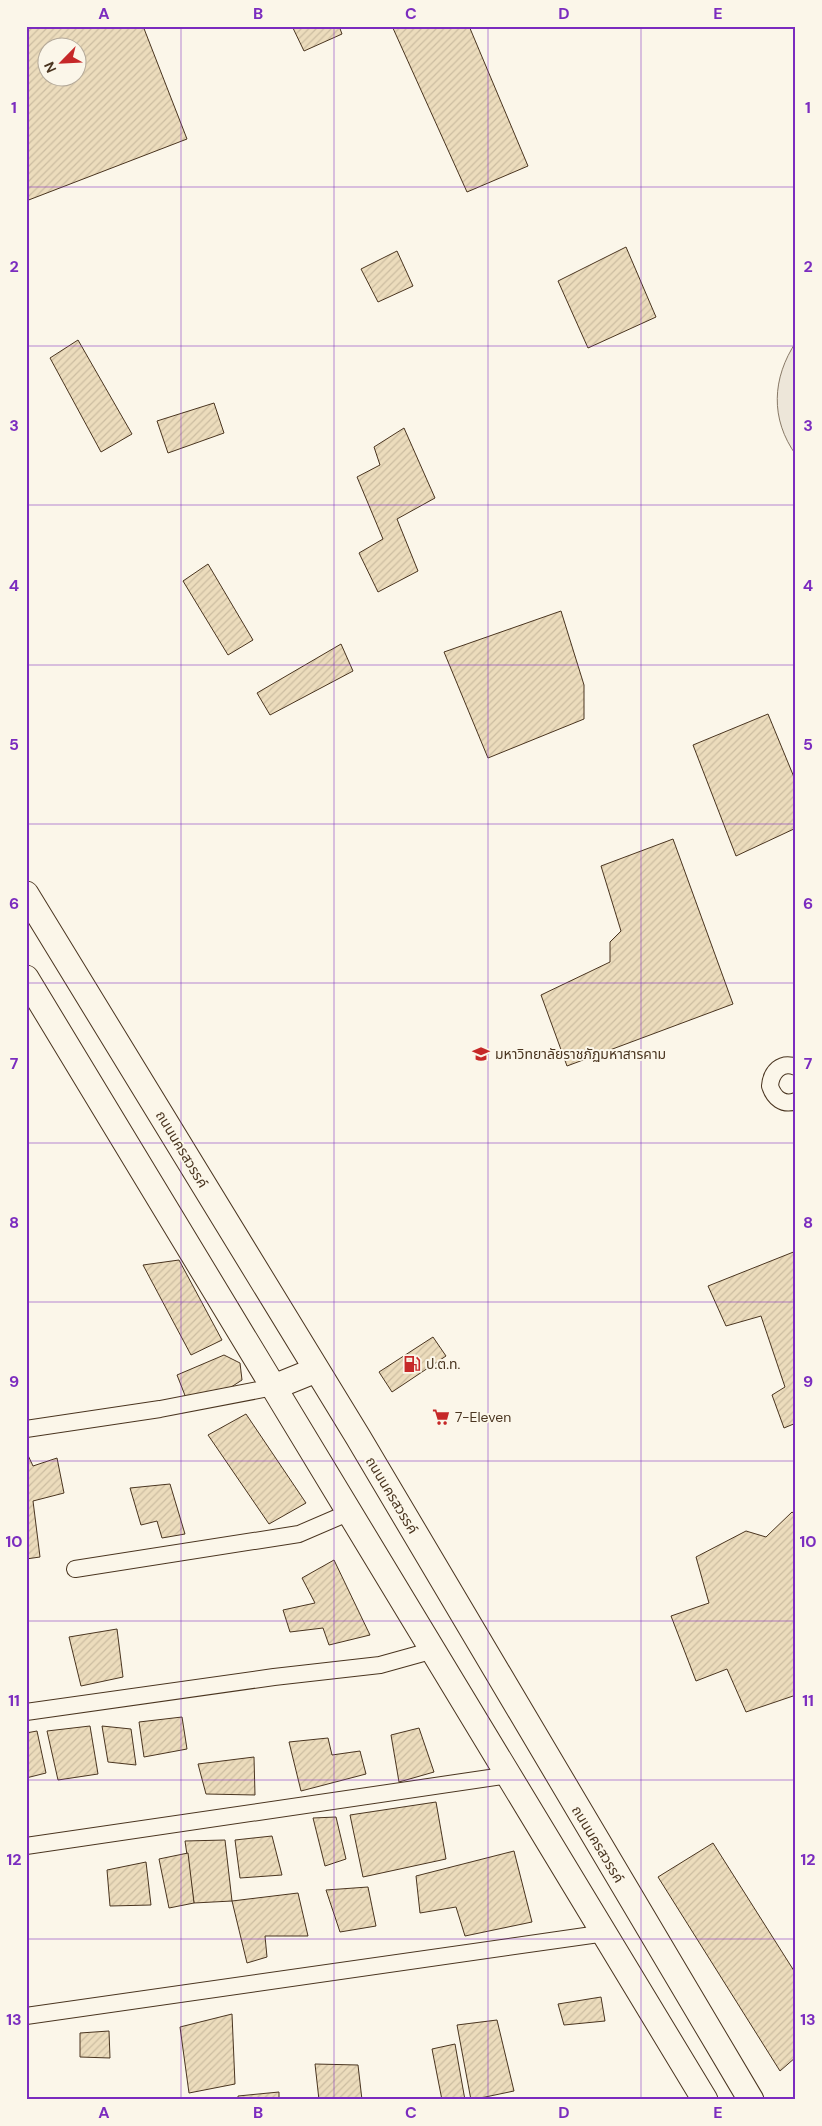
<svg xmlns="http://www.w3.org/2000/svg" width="822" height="2126" font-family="'DM Sans','Noto Sans Thai',sans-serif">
	<defs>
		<pattern id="building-hatch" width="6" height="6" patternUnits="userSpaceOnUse" patternTransform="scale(1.25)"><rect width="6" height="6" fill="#ecdcbc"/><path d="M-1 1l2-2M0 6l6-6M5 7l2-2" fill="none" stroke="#ccbda1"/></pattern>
	</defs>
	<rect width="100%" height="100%" fill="#fbf6e9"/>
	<path fill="#ede6d9" stroke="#887966" d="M 796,342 L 796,455 C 770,419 772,378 796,342 Z"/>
	<g fill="url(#building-hatch)" stroke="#4a3520" fill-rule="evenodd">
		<path d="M 26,26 L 143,26 L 187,139 L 26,201 ZM 48,48 L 78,48 L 78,78 L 48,78 Z"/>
		<polygon points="292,26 339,26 342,34 304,51"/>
		<polygon points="392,26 469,26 528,166 467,192"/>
		<polygon points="626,247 656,317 588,348 558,281"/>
		<polygon points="397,251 413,286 378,302 361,269"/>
		<polygon points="78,340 132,434 101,452 50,358"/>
		<polygon points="214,403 224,433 168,453 157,421"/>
		<polygon points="404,428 435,498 397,519 418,571 378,592 359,553 383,539 357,477 380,465 374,447"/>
		<polygon points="208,564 253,640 228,655 183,581"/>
		<polygon points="561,611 584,685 584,719 488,758 444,652"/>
		<polygon points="341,644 353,671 270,715 257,693"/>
		<polygon points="768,714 796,782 796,828 736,856 693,745"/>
		<polygon points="673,839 733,1004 567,1066 541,995 610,962 610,942 621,931 601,866"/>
		<polygon points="796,1251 796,1423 784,1428 772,1395 785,1387 761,1316 726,1326 708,1286"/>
		<polygon points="179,1260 222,1340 191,1355 143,1265"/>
		<polygon points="433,1337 446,1356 392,1392 379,1372"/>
		<polygon points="224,1355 240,1363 242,1380 219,1395 186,1398 177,1375"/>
		<polygon points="246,1414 306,1503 269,1524 208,1435"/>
		<polygon points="26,1451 33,1466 57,1458 64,1493 33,1501 40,1557 26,1559"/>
		<polygon points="170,1484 185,1534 162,1538 157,1521 141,1525 130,1488"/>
		<polygon points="792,1512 796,1515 796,1695 746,1712 727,1669 696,1681 671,1616 709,1603 696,1557 746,1531 766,1537"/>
		<polygon points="334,1560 370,1635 329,1645 323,1628 290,1632 283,1610 315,1603 302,1578"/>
		<polygon points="117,1629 123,1677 81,1686 69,1637"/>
		<polygon points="182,1717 187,1749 144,1757 139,1722"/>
		<polygon points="90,1726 98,1774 58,1780 47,1731"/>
		<polygon points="102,1726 131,1729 136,1765 108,1762"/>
		<polygon points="419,1728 434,1772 399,1782 391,1735"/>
		<polygon points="37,1731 46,1773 26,1778 26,1733"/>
		<polygon points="328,1738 332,1755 360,1751 366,1774 301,1791 289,1742"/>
		<polygon points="254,1757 255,1795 206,1794 198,1764"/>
		<polygon points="436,1802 446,1859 363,1877 350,1815"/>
		<polygon points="336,1817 346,1859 325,1866 313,1818"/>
		<polygon points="272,1836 282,1875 240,1878 235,1840"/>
		<polygon points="225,1840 232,1901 194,1903 185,1841"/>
		<polygon points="713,1843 796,1974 796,2057 780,2071 658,1877"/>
		<polygon points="514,1851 532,1922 465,1936 456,1907 420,1913 416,1876"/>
		<polygon points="188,1853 194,1903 169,1908 159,1859"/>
		<polygon points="146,1862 151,1905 110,1906 107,1870"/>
		<polygon points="368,1887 376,1926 340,1932 326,1890"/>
		<polygon points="298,1893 308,1936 265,1936 267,1957 247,1963 232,1901"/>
		<polygon points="601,1997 605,2021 564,2025 558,2004"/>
		<polygon points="232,2014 235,2084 189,2093 180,2027"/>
		<polygon points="497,2020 514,2091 471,2100 457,2025"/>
		<polygon points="109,2031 110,2058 80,2057 80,2033"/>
		<polygon points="455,2044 465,2100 442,2100 432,2049"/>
		<polygon points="315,2064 358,2065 362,2100 319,2100"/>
		<polygon points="279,2092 279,2100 238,2100 238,2096"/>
	</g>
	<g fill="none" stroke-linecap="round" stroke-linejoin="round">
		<g stroke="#4a3520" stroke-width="18">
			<g id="street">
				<path d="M 796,1067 C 781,1061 771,1072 770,1086 C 774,1098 783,1106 796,1101"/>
				<polyline points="26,1429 160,1409 274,1387"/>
				<polyline points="75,1569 299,1534 350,1512"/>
				<polyline points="26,1712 274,1677 380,1665 434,1650"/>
				<polyline points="26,1846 510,1775"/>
				<polyline points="26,2016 606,1933"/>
			</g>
		</g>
		<g stroke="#4a3520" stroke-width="27">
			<g id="primary">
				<polyline points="26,894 358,1437 751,2100"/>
				<polyline points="26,978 705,2100"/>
				<polyline points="274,1387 316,1370"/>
			</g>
		</g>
		<use href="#street" stroke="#fbf6e9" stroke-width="16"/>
		<use href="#primary" stroke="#fbf6e9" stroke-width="25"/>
	</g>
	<path fill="none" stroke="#7b2cbf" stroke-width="1" stroke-opacity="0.55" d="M 181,26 L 181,2100M 334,26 L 334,2100M 488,26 L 488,2100M 641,26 L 641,2100M 26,187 L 796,187M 26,346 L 796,346M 26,505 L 796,505M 26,665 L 796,665M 26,824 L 796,824M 26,983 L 796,983M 26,1143 L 796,1143M 26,1302 L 796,1302M 26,1461 L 796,1461M 26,1621 L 796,1621M 26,1780 L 796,1780M 26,1939 L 796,1939"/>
	<defs>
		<g id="university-bare" transform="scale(1.35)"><path d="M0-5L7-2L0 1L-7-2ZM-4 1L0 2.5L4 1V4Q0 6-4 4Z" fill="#c62828" stroke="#fbf6e9" stroke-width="2.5" paint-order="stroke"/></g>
		<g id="fuel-bare" transform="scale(1.35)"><path d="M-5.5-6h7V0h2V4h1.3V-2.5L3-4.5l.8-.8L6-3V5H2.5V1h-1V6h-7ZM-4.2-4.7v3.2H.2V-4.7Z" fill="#c62828" stroke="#fbf6e9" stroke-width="2.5" paint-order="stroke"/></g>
		<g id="supermarket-bare" transform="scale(1.35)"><path d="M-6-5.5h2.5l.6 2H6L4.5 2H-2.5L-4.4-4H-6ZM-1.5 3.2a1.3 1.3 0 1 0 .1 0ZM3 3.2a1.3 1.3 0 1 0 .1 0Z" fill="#c62828" stroke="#fbf6e9" stroke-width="2.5" paint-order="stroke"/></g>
	</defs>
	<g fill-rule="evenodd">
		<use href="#university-bare" x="481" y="1054"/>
		<use href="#fuel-bare" x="412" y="1364"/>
		<use href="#supermarket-bare" x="441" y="1417"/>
	</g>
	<g text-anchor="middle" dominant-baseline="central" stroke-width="4" stroke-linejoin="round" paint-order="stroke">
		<g font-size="14" fill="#4a3520" stroke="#fbf6e9" text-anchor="start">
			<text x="495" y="1054">มหาวิทยาลัยราชภัฏมหาสารคาม</text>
			<text x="426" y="1364">ป.ต.ท.</text>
			<text x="455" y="1417">7-Eleven</text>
		</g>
		<g font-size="14" fill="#4a3520" stroke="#fbf6e9">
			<text transform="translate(182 1149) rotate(59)">ถนนนครสวรรค์</text>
			<text transform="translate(392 1495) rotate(59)">ถนนนครสวรรค์</text>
			<text transform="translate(598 1844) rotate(59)">ถนนนครสวรรค์</text>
		</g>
	</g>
	<rect width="822" height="2126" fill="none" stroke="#fbf6e9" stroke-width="55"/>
	<g transform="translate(62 62) rotate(246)"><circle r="24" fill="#fbf6e9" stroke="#b4a999"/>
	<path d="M0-4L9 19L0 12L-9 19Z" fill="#c62828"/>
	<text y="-8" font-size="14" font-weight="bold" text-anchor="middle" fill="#4a3520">N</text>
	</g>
	<rect x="28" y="28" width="766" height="2070" fill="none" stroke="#7b2cbf" stroke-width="2"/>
	<g font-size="16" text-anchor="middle" font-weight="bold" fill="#7b2cbf">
		<text x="104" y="19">A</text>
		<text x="258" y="19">B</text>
		<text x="411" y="19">C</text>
		<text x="564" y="19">D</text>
		<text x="718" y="19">E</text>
		<text x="14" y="113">1</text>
		<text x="808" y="113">1</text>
		<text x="14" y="272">2</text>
		<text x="808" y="272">2</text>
		<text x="14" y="431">3</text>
		<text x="808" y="431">3</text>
		<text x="14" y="591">4</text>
		<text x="808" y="591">4</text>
		<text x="14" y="750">5</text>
		<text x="808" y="750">5</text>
		<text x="14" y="909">6</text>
		<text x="808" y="909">6</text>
		<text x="14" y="1069">7</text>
		<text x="808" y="1069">7</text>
		<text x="14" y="1228">8</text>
		<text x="808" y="1228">8</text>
		<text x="14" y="1387">9</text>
		<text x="808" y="1387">9</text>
		<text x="14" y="1547">10</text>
		<text x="808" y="1547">10</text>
		<text x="14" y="1706">11</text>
		<text x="808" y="1706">11</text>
		<text x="14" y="1865">12</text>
		<text x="808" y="1865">12</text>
		<text x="14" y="2025">13</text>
		<text x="808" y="2025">13</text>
		<text x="104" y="2118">A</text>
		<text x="258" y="2118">B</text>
		<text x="411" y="2118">C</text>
		<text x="564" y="2118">D</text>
		<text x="718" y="2118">E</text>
	</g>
</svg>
